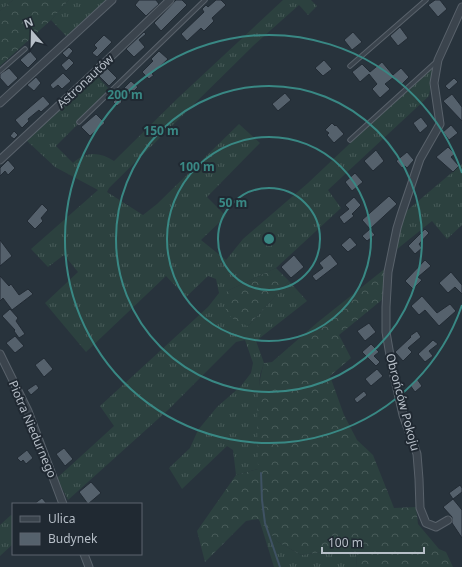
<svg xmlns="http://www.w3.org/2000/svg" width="462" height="567" font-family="'Noto Sans',sans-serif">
	<defs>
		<pattern id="grass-tufts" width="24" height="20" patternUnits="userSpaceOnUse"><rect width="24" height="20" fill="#2c413f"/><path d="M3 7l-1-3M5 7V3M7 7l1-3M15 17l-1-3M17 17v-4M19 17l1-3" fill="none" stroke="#485b59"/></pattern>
		<pattern id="forest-crowns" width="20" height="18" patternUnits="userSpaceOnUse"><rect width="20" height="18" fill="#2c413f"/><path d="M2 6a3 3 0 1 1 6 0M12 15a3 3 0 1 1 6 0" fill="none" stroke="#485b59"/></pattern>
	</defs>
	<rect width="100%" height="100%" fill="#28333c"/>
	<g fill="url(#grass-tufts)">
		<polygon points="0,0 13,0 0,11"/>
		<polygon points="69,0 106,0 67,37 51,20"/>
		<path d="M 283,0 L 311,0 L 317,6 L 308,15 L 299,5 L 254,45 L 109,188 L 107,192 L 143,215 L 157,204 L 239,124 L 260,143 L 207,197 L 226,216 L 201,240 L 226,260 L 243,239 L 308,183 L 434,64 L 429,96 L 328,190 L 341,208 L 276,268 L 227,291 L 248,326 L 289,281 L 307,301 L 256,341 L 264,363 L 260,375 L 258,403 L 258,469 L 236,475 L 233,450 L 227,446 L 182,489 L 169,468 L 190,448 L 198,430 L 217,407 L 241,386 L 251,373 L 253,363 L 245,340 L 236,342 L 168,410 L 68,500 L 57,478 L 114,426 L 100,406 L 208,307 L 219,293 L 216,279 L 208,276 L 186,297 L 166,276 L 86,352 L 45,303 L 78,272 L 64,255 L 48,267 L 31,249 L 98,190 L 55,167 L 26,140 L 96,75 L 109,89 L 76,122 L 77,125 L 56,146 L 73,163 C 86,151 100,152 114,161 L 179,97 Z"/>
		<polygon points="462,164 462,225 447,239 432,221 396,250 399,231 404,213"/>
		<polygon points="11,515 13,517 13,544 0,556 0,525"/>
		<polygon points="259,519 278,542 301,555 349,548 357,555 356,567 274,567"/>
	</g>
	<g fill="url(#forest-crowns)">
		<polygon points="13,0 69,0 51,20 0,66 0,11"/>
		<path d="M 387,267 L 383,299 L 339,335 L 351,358 L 330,376 L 344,415 L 357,440 L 373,455 L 394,508 L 416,507 L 418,524 L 439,549 L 446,552 L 453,567 L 356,567 L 357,555 L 349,548 L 301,555 L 278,542 L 258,519 L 246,521 L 205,562 L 197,531 L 236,475 L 258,469 C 258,436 254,394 264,363 L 272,362 L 318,322 Z"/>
		<path d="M 276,268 L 289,281 L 248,326 C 230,319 220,312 227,291 Z"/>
	</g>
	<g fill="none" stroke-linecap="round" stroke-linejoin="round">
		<polyline stroke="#3f5263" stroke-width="2" points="261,473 262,500 265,523 280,567"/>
	</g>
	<g fill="#55616c" stroke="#222b34">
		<polygon points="139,0 156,0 159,4 146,16 135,5"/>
		<polygon points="176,0 182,0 187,5 161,31 154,23"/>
		<polygon points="216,0 221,0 226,5 212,18 214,21 204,31 201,28 187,41 181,34 204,12 202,9 206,5 208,7"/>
		<polygon points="435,0 440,0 447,9 438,17 428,5"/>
		<polygon points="400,27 408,38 398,46 390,36"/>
		<polygon points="144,32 146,34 139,40 145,47 134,57 126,49"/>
		<polygon points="353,32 362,42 352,50 344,40"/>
		<polygon points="104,35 112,42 97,57 92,53 97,48 94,45"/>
		<polygon points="69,47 73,51 67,58 62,53"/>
		<polygon points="30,51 37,59 28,68 20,60"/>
		<polygon points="159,51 168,59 152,74 154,75 149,79 142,72 153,61 151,59"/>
		<polygon points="69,58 74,63 66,71 61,65"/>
		<polygon points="324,60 332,69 323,76 315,68"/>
		<polygon points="382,62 393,75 401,68 409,77 401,85 394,77 385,84 390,89 380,98 372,89 377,84 369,74 360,82 352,72 362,64 370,72"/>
		<polygon points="9,68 18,78 8,87 0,78 0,74"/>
		<polygon points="107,68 117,78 109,86 99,76"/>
		<polygon points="63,73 71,81 62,89 58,85 53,89 50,85"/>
		<polygon points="36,77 41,83 34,91 27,85"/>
		<polygon points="454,78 458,82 449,90 445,86"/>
		<polygon points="131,81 138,87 130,95 124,88"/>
		<polygon points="285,93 291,100 278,111 272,104"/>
		<polygon points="452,94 462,107 462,121 443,101"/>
		<polygon points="43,96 50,104 41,112 39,110 28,119 29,121 22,128 15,120"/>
		<polygon points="118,97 122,102 117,106 113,102"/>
		<polygon points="96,114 105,123 90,136 81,127"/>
		<polygon points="421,117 428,126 420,133 413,123"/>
		<polygon points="332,123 335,126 336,125 344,134 334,143 327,135 329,133 325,130"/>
		<polygon points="451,125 458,133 449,140 443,132"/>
		<polygon points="14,131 18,135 14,139 10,136"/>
		<polygon points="448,147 455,154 451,157 459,166 453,172 436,157"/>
		<polygon points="376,150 384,161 373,171 364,161"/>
		<polygon points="407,152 414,160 407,168 405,166 402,168 396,161"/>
		<polygon points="8,160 15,168 8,175 5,171 0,176 0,168"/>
		<polygon points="355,173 363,182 352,191 345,182"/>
		<polygon points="389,196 397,204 370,229 362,220"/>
		<polygon points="354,197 361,205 352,214 354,216 344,224 339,217 349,209 345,205"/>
		<polygon points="42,204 48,210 41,218 43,221 35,229 27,221"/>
		<polygon points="370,229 375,235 367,241 362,236"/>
		<polygon points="425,229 429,233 419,244 422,248 415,254 408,246"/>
		<polygon points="350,237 357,245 348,252 341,245"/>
		<polygon points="0,240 12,256 0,266"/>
		<polygon points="330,254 338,264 316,281 312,276 323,268 319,263"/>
		<polygon points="294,255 304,267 291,278 281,267"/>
		<polygon points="425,260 431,266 418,277 422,280 413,289 405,281"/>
		<polygon points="451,272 462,285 462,294 455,287 448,293 439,283"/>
		<polygon points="0,276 9,286 11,284 19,295 28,289 33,294 12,310 3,298 0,301"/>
		<polygon points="422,296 437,313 450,304 456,311 439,326 425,310 419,315 411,306"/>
		<polygon points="10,309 18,318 16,321 25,334 19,338 14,331 15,330 2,316"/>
		<polygon points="369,323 376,332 365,341 357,331"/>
		<polygon points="417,331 421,337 408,348 412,352 403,361 395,352 411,337 410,336"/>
		<polygon points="15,336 24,346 15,353 6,343"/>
		<polygon points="433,340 438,344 429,351 433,356 425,362 418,354"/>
		<polygon points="371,344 379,352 374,356 380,362 376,366 362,352"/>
		<polygon points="44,358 53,369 44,377 35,365"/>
		<polygon points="377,369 383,376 371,386 365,379"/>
		<polygon points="417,379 422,386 415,392 410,385"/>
		<polygon points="36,384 39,388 31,395 27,390"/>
		<polygon points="364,391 367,395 357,403 354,399"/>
		<polygon points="64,448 73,459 65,466 56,454"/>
		<polygon points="27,450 33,458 26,464 23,460 21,462 17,458"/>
		<polygon points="91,482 101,493 88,504 79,492"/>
		<polygon points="460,485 462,488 462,492 453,499 449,493"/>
		<polygon points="42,498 47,504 34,504"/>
		<polygon points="453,499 462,510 462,538 452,523 452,517 443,507"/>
	</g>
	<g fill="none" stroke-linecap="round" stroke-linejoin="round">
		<g stroke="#59626b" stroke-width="5.5">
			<g id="service">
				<polyline points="350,66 426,0"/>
				<polyline points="0,71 25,49"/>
				<polyline points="79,122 205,0"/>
				<polyline points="350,140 436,62"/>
			</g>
		</g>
		<g stroke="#59626b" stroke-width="9">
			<g id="minor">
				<polyline points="0,103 112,0"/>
				<polyline points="0,160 98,69 170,0"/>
				<polyline points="0,354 28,411 63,504"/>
				<polyline points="448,520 436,527 426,523 420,508 419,479 417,454 403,415 392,367 386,332 386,307 388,272 397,228 401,215 420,159 440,124 434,83 438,60 462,7"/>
				<polyline points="84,554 89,567"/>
			</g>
		</g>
		<use href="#service" stroke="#3b444d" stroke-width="3.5"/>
		<use href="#minor" stroke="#3b444d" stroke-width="7"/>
	</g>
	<g fill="none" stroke="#398884" stroke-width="2">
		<circle cx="269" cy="239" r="51"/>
		<circle cx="269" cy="239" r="102"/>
		<circle cx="269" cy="239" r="153"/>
		<path d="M462 305A204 204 0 1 1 462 173"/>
	</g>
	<g text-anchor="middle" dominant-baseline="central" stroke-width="4" stroke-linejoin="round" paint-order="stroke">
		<g font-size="12" fill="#b7bfc8" stroke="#202932">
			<text transform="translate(85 81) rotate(-43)">Astronautów</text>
			<text transform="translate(403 402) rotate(75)">Obrońców Pokoju</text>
			<text transform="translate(33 429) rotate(67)">Piotra Niedurnego</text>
		</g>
	</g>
	<circle cx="269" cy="239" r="6" fill="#398884" stroke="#202932" stroke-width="2"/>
	<g font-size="12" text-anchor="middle" font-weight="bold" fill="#398884" stroke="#202932" stroke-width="4" stroke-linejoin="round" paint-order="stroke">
		<text x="125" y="99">200 m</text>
		<text x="161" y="135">150 m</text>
		<text x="197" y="171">100 m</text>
		<text x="233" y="207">50 m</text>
	</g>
	<rect x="12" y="503" width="130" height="52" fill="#202932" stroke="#5c656e"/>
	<rect x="20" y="516" width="20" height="6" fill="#3b444d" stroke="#5c656e"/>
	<text x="48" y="523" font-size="12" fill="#b7bfc8">Ulica</text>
	<rect x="20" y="533" width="20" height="12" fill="#55616c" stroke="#5c656e"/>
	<text x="48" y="543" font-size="12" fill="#b7bfc8">Budynek</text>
	<g transform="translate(32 32) rotate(340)" stroke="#202932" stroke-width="3" paint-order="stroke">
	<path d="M0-3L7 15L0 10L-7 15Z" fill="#b7bfc8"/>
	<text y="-6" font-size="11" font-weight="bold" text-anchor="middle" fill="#b7bfc8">N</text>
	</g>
	<path d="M322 547v6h102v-6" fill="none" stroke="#b7bfc8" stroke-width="2"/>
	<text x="328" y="547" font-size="12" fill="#b7bfc8" stroke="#202932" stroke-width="3" paint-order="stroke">100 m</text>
</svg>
